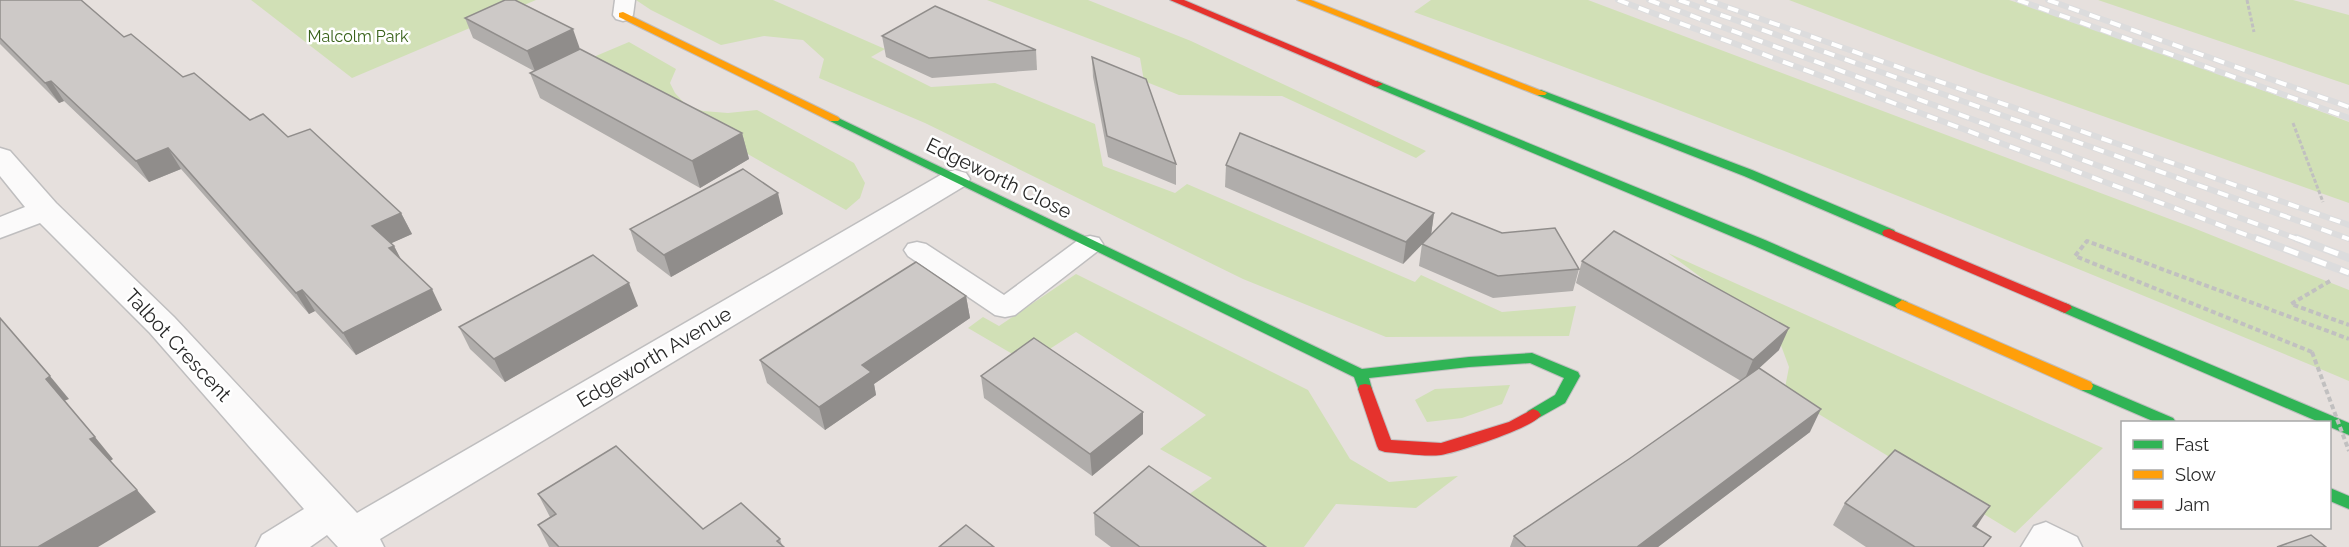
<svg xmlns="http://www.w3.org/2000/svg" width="2349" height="547" font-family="Raleway,sans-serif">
	<rect width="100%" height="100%" fill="#e6e0dd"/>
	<g fill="#d1e0b6">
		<polygon points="251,0 536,0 352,78"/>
		<polygon points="636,0 773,0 885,49 871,57 931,87 995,83 1095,124 1103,166 1175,193 1187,184 1415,282 1421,275 1502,312 1576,306 1569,336 1386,337 1243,279 925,123 819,78 824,59 803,40 764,36 721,45 651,10"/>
		<polygon points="987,0 1088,0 1191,41 1426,151 1416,158 1282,96 1179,95 1144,81 1140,58"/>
		<path d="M 1431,0 L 1588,0 L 2191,227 L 2349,290 L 2349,381 C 2040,252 1730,125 1414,12 Z"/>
		<polygon points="1789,0 2009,0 2083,24 2349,122 2349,203 1981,73"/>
		<polygon points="2098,0 2293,0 2349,15 2349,85"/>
		<polygon points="629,42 676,69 670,83 675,93 686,105 703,111 728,113 757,110 854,163 865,183 860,198 846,210 584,61"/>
		<polygon points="1668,253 2103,448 2015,533 1784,393 1789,367 1779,340 1760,321"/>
		<polygon points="1076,274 1308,390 1350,459 1389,482 1458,476 1416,508 1336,504 1304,547 1267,547 1188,495 1212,478 1160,449 1206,415 1076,332 1028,363 968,328 983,317 999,326"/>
		<polygon points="1510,385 1502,404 1462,418 1427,422 1415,400 1435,389"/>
	</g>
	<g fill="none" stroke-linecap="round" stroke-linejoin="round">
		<g stroke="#bfbebf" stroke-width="3">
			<g id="lane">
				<polygon points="615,0 635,0 633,15 630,19 623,21 616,19 613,15"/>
				<polygon points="1090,236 1099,238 1103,244 1099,250 1015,315 1005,317 995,315 908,256 904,250 908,244 917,242 926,244 1004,295 1081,238"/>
				<polygon points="2046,522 2077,537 2082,547 2021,547 2034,526"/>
			</g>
		</g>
		<g stroke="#bfbebf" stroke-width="3">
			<polygon id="street" points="0,148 10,151 56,203 174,317 357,513 944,173 955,170 966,173 970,179 966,185 380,539 384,547 338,547 327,535 310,547 256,547 262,535 304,509 150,333 40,223 0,238 0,217 25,207 0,176"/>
		</g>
		<g stroke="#bfbebf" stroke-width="2">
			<g id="fast">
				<polygon points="1377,81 1765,240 1907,302 1909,305 1902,310 1897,308 1755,246 1373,86 1371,84"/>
				<polygon points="1541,90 1752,170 1894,230 1896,233 1894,236 1884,236 1744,176 1537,95 1537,91"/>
				<polygon points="834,116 1362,369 1469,357 1532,353 1578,372 1580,376 1565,403 1533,421 1528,419 1525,415 1528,411 1555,395 1564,378 1530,363 1469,367 1369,378 1372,389 1370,393 1360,393 1354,377 830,121 828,119 830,117"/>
				<polygon points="2065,303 2349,423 2349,435 2330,427 2330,422 2319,422 2060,311 2058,308"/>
				<polygon points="2086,381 2173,418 2176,422 2155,422 2081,390 2079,386 2081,382"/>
				<polygon points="2330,488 2349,496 2349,509 2330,501"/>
			</g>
		</g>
		<g stroke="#bfbebf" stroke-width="2">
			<g id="slow">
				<polygon points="1297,0 1311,0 1547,93 1545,95 1537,95"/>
				<polygon points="623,12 838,117 840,119 838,121 830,121 619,17 619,13"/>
				<polygon points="1902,300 2091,382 2093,386 2091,390 2081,390 1897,308 1895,305"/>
			</g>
		</g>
		<g stroke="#bfbebf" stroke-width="2">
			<g id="jam">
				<polygon points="1170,0 1184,0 1383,84 1377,87 1373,86"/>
				<polygon points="1889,229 2070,305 2072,308 2065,313 2060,311 1884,236 1882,233 1884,230"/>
				<path d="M 1365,384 L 1370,385 L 1372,389 L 1391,440 L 1441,443 L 1509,422 L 1533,409 L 1538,411 L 1541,415 C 1533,428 1458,452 1441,455 C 1424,457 1403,453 1385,452 L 1379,450 L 1377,446 L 1358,389 L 1360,385 Z"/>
			</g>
		</g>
		<g stroke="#c1c0c0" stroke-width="3" stroke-dasharray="4 2" stroke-linecap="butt">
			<polyline points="2247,0 2254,32"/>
			<polyline points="2293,123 2323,202"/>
		</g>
		<g stroke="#c1c0c0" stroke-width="4" stroke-dasharray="5 3" stroke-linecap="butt">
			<polyline points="2330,281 2291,304 2349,325"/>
			<polyline points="2312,352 2075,256 2087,241 2349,339"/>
		</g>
		<use href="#lane" fill="#fbfafa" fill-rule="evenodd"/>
		<use href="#street" fill="#fbfafa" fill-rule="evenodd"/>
		<use href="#fast" fill="#30b455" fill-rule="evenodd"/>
		<use href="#slow" fill="#ff9f0a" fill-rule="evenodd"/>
		<use href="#jam" fill="#e5322d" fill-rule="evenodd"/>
		<g stroke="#dcdcdd" stroke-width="6">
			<g id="rail-far1">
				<polyline points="1618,0 2260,240"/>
				<polyline points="1649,0 2300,240"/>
				<polyline points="1679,0 2349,239"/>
				<polyline points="1707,0 2349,225"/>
				<polyline points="2018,0 2349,118"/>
				<polyline points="2048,0 2349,107"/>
			</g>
		</g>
		<g stroke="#dcdcdd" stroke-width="8">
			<g id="rail">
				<polyline points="2256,238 2349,273"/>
				<polyline points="2296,238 2349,258"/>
			</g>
		</g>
		<use href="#rail-far1" stroke="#fff" stroke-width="4" stroke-dasharray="11" stroke-linecap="butt"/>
		<use href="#rail" stroke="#fff" stroke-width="5" stroke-dasharray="15" stroke-linecap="butt"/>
		<polyline stroke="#c1c0c0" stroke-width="4" stroke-dasharray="5 3" stroke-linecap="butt" points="2312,352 2349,451"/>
	</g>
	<g fill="#b0adab">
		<polygon points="0,0 124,37 183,77 250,120 288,137 401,213 412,234 391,243 394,246 401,260 442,310 356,355 315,311 309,314 181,169 149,182 64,101 59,103 0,44"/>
		<polygon points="465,18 580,49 742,133 749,159 700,188 540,98 530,73 534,71 473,38"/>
		<polygon points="882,36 1036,50 1037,70 932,78 886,57"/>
		<polygon points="1092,57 1176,164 1176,185 1108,157 1093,77"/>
		<polygon points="1226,165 1434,213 1431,235 1403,264 1225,187"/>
		<polygon points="783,214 671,277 637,251 630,229"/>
		<polygon points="1502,233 1579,269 1573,291 1493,298 1419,266 1422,244"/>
		<polygon points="1582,261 1779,350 1759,368 1810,432 1658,547 1510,547 1514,536 1629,459 1741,381 1576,283"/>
		<polygon points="966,296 970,318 874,384 876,395 825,430 767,383 760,360"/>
		<polygon points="638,306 505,382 470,349 459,327"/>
		<polygon points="981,376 1143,412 1143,434 1092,476 984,398"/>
		<polygon points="538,494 703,529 780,539 782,545 784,547 549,547 538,525 550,517"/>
		<polygon points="1845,503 1976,528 1984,547 1866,547 1833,525"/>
		<polygon points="1094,513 1266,547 1111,547 1095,535"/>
	</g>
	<g fill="#908d8b">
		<polygon points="573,29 580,49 535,71 527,51"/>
		<polygon points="51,81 64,101 59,103 45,83"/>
		<polygon points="742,133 749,159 700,188 692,161"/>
		<polygon points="168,148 181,169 149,182 136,161"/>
		<polygon points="778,193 783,214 671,277 664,255"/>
		<polygon points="401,213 412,234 383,247 372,226"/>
		<polygon points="1434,213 1431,235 1403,264 1406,242"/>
		<polygon points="394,246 405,267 389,248"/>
		<polygon points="629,283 638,306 505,382 494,359"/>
		<polygon points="432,289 442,310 356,355 343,333"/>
		<polygon points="302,290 315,311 309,314 296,293"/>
		<polygon points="966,296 970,318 874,384 876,395 825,430 819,407 862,365"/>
		<polygon points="1789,328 1779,350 1743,383 1753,360"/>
		<polygon points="50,376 69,399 64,401 46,379"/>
		<polygon points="1821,409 1810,432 1658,547 1637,547"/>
		<polygon points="1143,412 1143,434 1092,476 1090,454"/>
		<polygon points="95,437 113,459 109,462 90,439"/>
		<polygon points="137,490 156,512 98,547 38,547"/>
		<polygon points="1990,506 1975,529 1973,526"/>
	</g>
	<g fill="#cdc9c7" stroke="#908d8b" stroke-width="1.5">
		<polygon points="0,0 81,0 124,37 131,34 183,77 194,73 250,120 263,114 288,137 310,129 401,213 372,226 394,246 389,248 432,289 343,333 302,290 296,293 168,148 136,161 51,81 45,83 0,38"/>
		<polygon points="505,0 515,0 573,29 527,51 465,18"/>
		<polygon points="935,6 1036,50 929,58 882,36"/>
		<polygon points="580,49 742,133 692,161 530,73"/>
		<polygon points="1092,57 1146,79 1176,164 1107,136"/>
		<polygon points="1240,133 1434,213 1406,242 1226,165"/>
		<polygon points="743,169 778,193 664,255 630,229"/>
		<polygon points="1452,213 1502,233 1555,228 1579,269 1498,276 1422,244"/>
		<polygon points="1614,231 1789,328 1753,360 1582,261"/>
		<polygon points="593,255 629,283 494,359 459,327"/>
		<polygon points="916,262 966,296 862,365 871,372 819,407 760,360"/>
		<polygon points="0,318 50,376 46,379 95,437 90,439 137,490 38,547 0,547"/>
		<polygon points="1034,338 1143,412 1090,454 981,376"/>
		<polygon points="1759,368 1821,409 1637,547 1526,547 1514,536 1629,459"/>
		<polygon points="616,446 703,529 741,503 780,539 777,541 784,547 559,547 538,525 556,514 538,494"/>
		<polygon points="1895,450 1990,506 1973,526 1991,537 1983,547 1915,547 1845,503"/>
		<polygon points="1149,466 1266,547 1140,547 1094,513"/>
		<polygon points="966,525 994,547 939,547"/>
		<polygon points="2311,535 2326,547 2277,547"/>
	</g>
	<g text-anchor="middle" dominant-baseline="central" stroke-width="5" stroke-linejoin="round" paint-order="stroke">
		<g font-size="16" fill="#39621a" stroke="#fff">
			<text x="358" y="36">Malcolm Park</text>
		</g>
		<g font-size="20" fill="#282828" stroke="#fff">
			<text transform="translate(999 178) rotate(26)">Edgeworth Close</text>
			<text transform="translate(178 345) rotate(47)">Talbot Crescent</text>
			<text transform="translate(654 357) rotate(-31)">Edgeworth Avenue</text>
		</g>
	</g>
	<rect x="2121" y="421" width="210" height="108" fill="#ffffff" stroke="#a9a9a9" stroke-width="1.5"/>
	<rect x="2133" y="440" width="30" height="9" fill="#30b455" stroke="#a9a9a9" stroke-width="1.5"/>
	<text x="2175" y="451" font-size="18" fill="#282828">Fast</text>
	<rect x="2133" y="470" width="30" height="9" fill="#ff9f0a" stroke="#a9a9a9" stroke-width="1.5"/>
	<text x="2175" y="481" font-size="18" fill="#282828">Slow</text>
	<rect x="2133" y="500" width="30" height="9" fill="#e5322d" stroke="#a9a9a9" stroke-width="1.5"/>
	<text x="2175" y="511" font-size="18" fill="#282828">Jam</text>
</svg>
